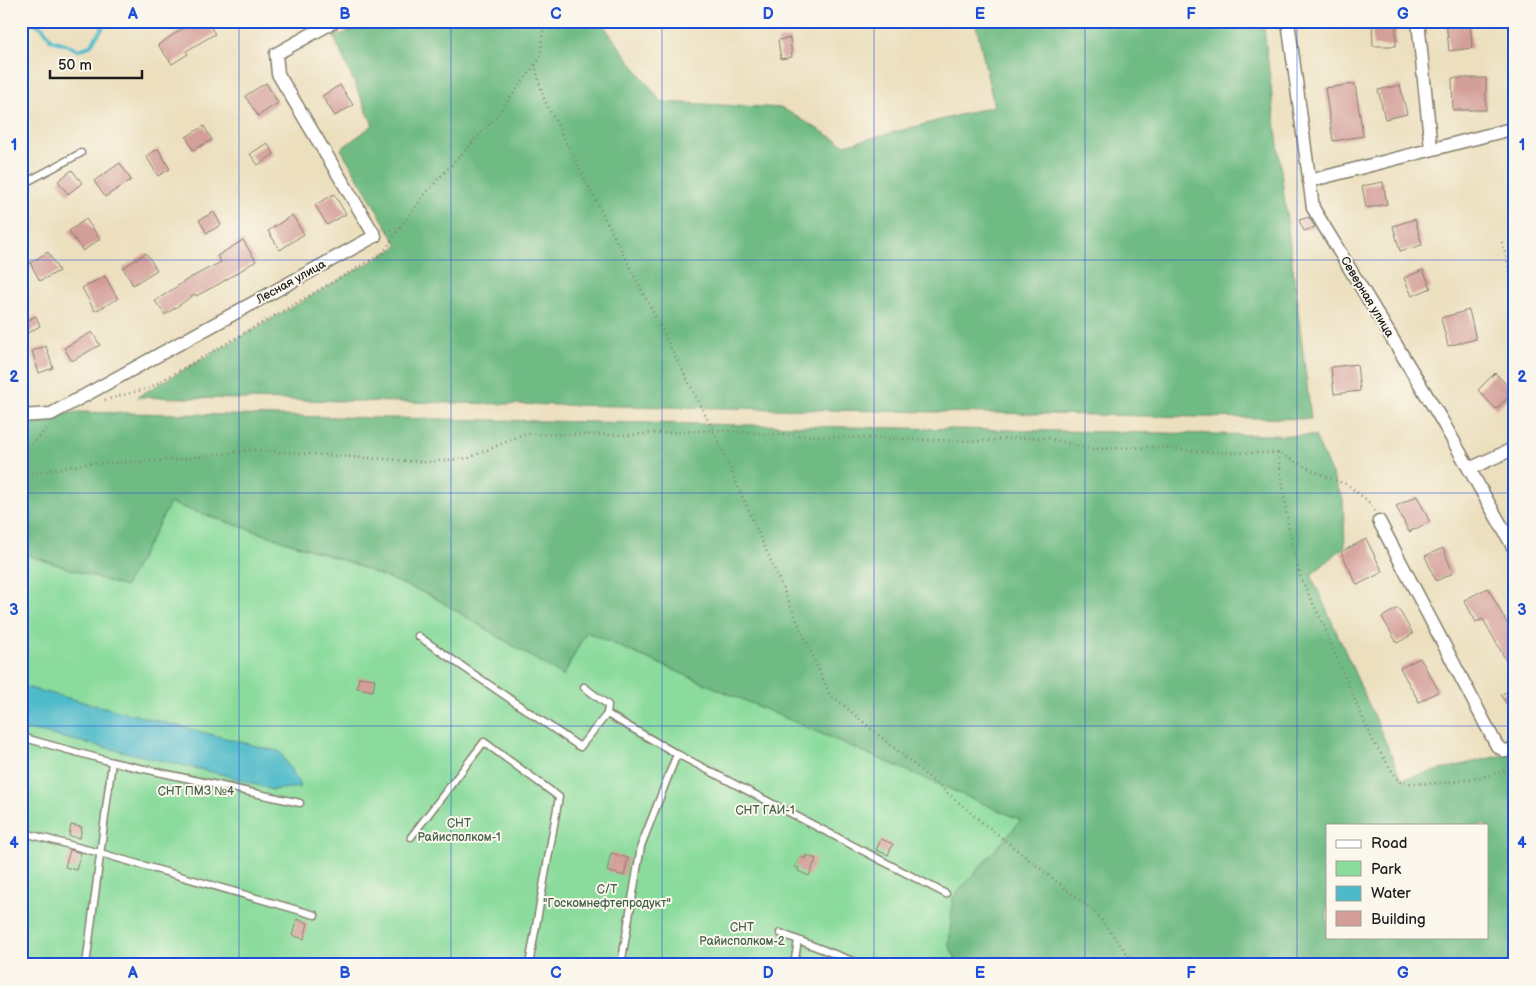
<svg xmlns="http://www.w3.org/2000/svg" width="1536" height="986" font-family="'Balsamiq Sans',sans-serif">
	<rect width="100%" height="100%" fill="#fbf7ec"/>
	<filter id="ink" filterUnits="userSpaceOnUse"><feTurbulence type="fractalNoise" baseFrequency=".02" numOctaves="2"/><feDisplacementMap in="SourceGraphic" scale="10" xChannelSelector="R" yChannelSelector="G"/><feConvolveMatrix kernelMatrix="1 2 1 2 8 2 1 2 1" color-interpolation-filters="sRGB"/></filter>
	<filter id="wash" filterUnits="userSpaceOnUse"><feTurbulence type="fractalNoise" baseFrequency=".0096" numOctaves="4" result="noise"/><feDisplacementMap in="SourceGraphic" scale="20" xChannelSelector="R" yChannelSelector="G"/><feGaussianBlur stdDeviation="1.12" result="paint"/><feColorMatrix in="noise" values="0 0 0 0 0 0 0 0 0 0 0 0 0 0 0 0 0 1.4 0 .05"/><feComposite in="paint" operator="in"/></filter>
	<g filter="url(#wash)">
		<rect width="100%" height="100%" fill="#ecdfbe"/>
		<polygon fill="#8adb9c" stroke="#537c5c" points="170,503 345,561 432,596 563,676 586,632 1022,820 953,898 949,945 959,965 21,965 21,553 125,586"/>
		<g fill="#6fbb84" stroke="#466c50" fill-rule="evenodd">
			<polygon points="377,21 600,21 661,102 782,108 845,145 994,106 976,24 979,21 1263,21 1311,419 137,397 398,246 341,149 373,125 334,37"/>
			<path d="M 76,412 L 1315,436 L 1343,500 L 1345,546 L 1311,575 L 1402,779 L 1515,752 L 1515,965 L 959,965 L 949,945 L 953,898 L 1021,820 L 586,632 L 563,676 L 432,596 L 345,561 L 170,503 L 125,587 L 21,553 L 21,424 ZM 1327,825 L 1487,825 L 1487,937 L 1327,937 Z"/>
		</g>
		<polygon fill="#4ebac9" stroke="#356b72" points="21,686 280,752 301,787 272,790 229,776 21,728"/>
		<g fill="none" stroke-linecap="round" stroke-linejoin="round">
			<g stroke="#4ebac9" stroke-width="4">
				<path d="M 27,21 C 41,24 45,29 51,40 L 65,44 L 78,50 L 90,46 L 107,21"/>
				<path d="M 21,51 C 29,65 28,78 21,92"/>
			</g>
		</g>
		<g id="blocks">
			<g fill="#d39d98">
				<polygon points="194,21 207,21 215,34 186,51 188,54 172,64 158,45"/>
				<polygon points="1372,21 1396,21 1396,46 1373,46"/>
				<polygon points="1446,21 1470,21 1472,48 1449,51"/>
				<polygon points="790,38 792,57 781,59 778,40"/>
				<polygon points="1452,78 1486,78 1486,110 1453,110"/>
				<polygon points="266,83 278,103 258,116 245,96"/>
				<polygon points="1355,84 1363,136 1333,141 1325,88"/>
				<polygon points="340,85 353,105 335,116 322,96"/>
				<polygon points="1400,85 1407,114 1385,119 1378,90"/>
				<polygon points="204,126 212,140 193,150 186,137"/>
				<polygon points="267,143 274,154 258,165 250,154"/>
				<polygon points="158,149 170,169 158,176 146,156"/>
				<polygon points="120,163 131,180 105,197 94,181"/>
				<polygon points="72,170 82,183 68,194 58,181"/>
				<polygon points="1383,182 1387,204 1366,208 1362,186"/>
				<polygon points="334,194 346,214 327,225 315,205"/>
				<polygon points="214,212 221,225 207,233 199,220"/>
				<polygon points="292,215 304,234 280,250 268,231"/>
				<polygon points="1309,217 1315,227 1304,231 1299,220"/>
				<polygon points="86,219 100,239 83,251 69,231"/>
				<polygon points="1415,219 1422,245 1400,251 1393,226"/>
				<polygon points="243,240 256,261 219,284 196,296 195,294 165,315 155,301 188,279 221,262 217,256"/>
				<polygon points="48,252 59,271 40,281 30,263"/>
				<polygon points="146,253 157,270 133,285 123,268"/>
				<polygon points="1423,270 1431,288 1412,296 1404,278"/>
				<polygon points="105,276 118,299 95,311 82,288"/>
				<polygon points="1469,310 1476,339 1448,346 1441,318"/>
				<polygon points="36,316 40,326 28,333 23,323"/>
				<polygon points="92,332 100,345 72,361 64,348"/>
				<polygon points="46,346 53,368 39,373 32,351"/>
				<polygon points="1357,364 1360,391 1334,394 1331,367"/>
				<polygon points="1495,373 1514,392 1496,409 1478,390"/>
				<polygon points="1417,496 1430,522 1409,532 1396,506"/>
				<polygon points="1366,539 1383,572 1357,585 1341,552"/>
				<polygon points="1443,548 1453,573 1436,581 1425,556"/>
				<polygon points="1488,588 1515,638 1515,661 1508,664 1483,619 1476,622 1464,600"/>
				<polygon points="1398,608 1413,634 1397,643 1382,617"/>
				<polygon points="1420,658 1439,691 1419,702 1400,668"/>
				<polygon points="359,677 375,679 373,691 357,688"/>
				<polygon points="1515,687 1515,718 1501,695"/>
				<polygon points="71,825 82,827 80,838 69,836"/>
				<polygon points="881,839 893,844 888,855 876,850"/>
				<polygon points="70,850 81,853 76,870 65,867"/>
				<polygon points="611,853 628,858 624,876 607,871"/>
				<polygon points="806,855 816,859 809,876 798,871 799,868 795,867 800,856 805,859"/>
				<polygon points="297,919 308,923 304,939 292,935"/>
			</g>
		</g>
	</g>
	<g filter="url(#ink)">
		<use href="#blocks" fill-opacity="0" stroke="#847e6d" stroke-width="1"/>
		<g fill="none" stroke-linecap="round" stroke-linejoin="round">
			<g stroke="#847e6d" stroke-width="9">
				<g id="service">
					<polyline points="21,185 81,153"/>
					<polyline points="418,636 580,747 607,714"/>
					<polyline points="584,687 608,705 607,714 677,754 946,894"/>
					<polyline points="21,737 112,762 300,803"/>
					<polyline points="21,832 100,853 315,915"/>
					<polyline points="411,837 484,742 559,797 529,965"/>
					<polyline points="780,933 798,940"/>
					<polyline points="462,962 475,965"/>
					<polyline points="86,965 112,762"/>
					<polyline points="621,965 641,846 677,754"/>
					<polyline points="794,965 798,940 858,963 866,965"/>
				</g>
			</g>
			<g stroke="#847e6d" stroke-width="15">
				<g id="minor">
					<polyline points="1288,21 1313,208 1441,419 1515,550"/>
					<polyline points="1418,21 1431,149"/>
					<polyline points="1309,181 1515,128"/>
					<polyline points="21,416 51,414 375,236 278,74 276,54 335,21"/>
					<polyline points="1469,469 1515,448"/>
					<polyline points="1379,521 1497,746 1505,751 1515,750"/>
				</g>
			</g>
			<g stroke="#847e6d" stroke-width="2.5" stroke-dasharray="1 4" stroke-linecap="butt">
				<polyline points="535,65 540,58 544,21"/>
				<polyline points="386,232 400,227 429,189 496,117 535,65 543,97 713,430 829,693 983,823 1095,912 1136,965"/>
				<polyline points="1502,242 1515,290"/>
				<polyline points="105,400 149,388 383,253 400,227"/>
				<path d="M 1278,453 L 1289,531 L 1301,579 L 1324,626 L 1335,655 L 1373,741 L 1399,782 C 1430,787 1487,780 1515,766"/>
				<polyline points="21,455 48,427"/>
				<polyline points="21,475 86,464 174,460 251,450 426,462 469,458 524,434 629,435 713,430 785,435 924,440 985,441 1014,438 1047,438 1091,449 1156,447 1205,452 1278,453 1320,474 1348,485 1368,501 1374,511"/>
			</g>
			<use href="#service" stroke="#fff" stroke-width="6"/>
			<use href="#minor" stroke="#fff" stroke-width="12"/>
		</g>
	</g>
	<path fill="none" stroke="#1d4ed8" stroke-width="1" stroke-opacity="0.55" d="M 239,21 L 239,965M 451,21 L 451,965M 662,21 L 662,965M 874,21 L 874,965M 1085,21 L 1085,965M 1297,21 L 1297,965M 21,260 L 1515,260M 21,493 L 1515,493M 21,726 L 1515,726"/>
	<g text-anchor="middle" dominant-baseline="central" stroke-width="4" stroke-linejoin="round" paint-order="stroke">
		<g font-size="12" fill="#1c1c1c" stroke="#fbf7ec">
			<text transform="translate(291 282) rotate(-29)">Лесная улица</text>
			<text transform="translate(1367 297) rotate(59)">Северная улица</text>
		</g>
		<g font-size="12" fill="#425f49" stroke="#fbf7ec">
			<text x="196" y="791">СНТ ПМЗ №4</text>
			<text x="765" y="810">СНТ ГАИ-1</text>
			<text x="459" y="823">СНТ<tspan x="459" dy="14">Райисполком-1</tspan></text>
			<text x="607" y="889">С/Т<tspan x="607" dy="14">"Госкомнефтепродукт"</tspan></text>
			<text x="742" y="927">СНТ<tspan x="742" dy="14">Райисполком-2</tspan></text>
		</g>
	</g>
	<rect width="1536" height="986" fill="none" stroke="#fbf7ec" stroke-width="55"/>
	<rect x="1326" y="824" width="162" height="115" fill="#fbf7ec" stroke="#a29f99"/>
	<rect x="1336" y="840" width="25" height="8" fill="#ffffff" stroke="#a29f99"/>
	<text x="1371" y="848" font-size="15" fill="#1c1c1c">Road</text>
	<rect x="1336" y="861" width="25" height="15" fill="#8adb9c" stroke="#a29f99"/>
	<text x="1371" y="874" font-size="15" fill="#1c1c1c">Park</text>
	<rect x="1336" y="886" width="25" height="15" fill="#4ebac9" stroke="#a29f99"/>
	<text x="1371" y="898" font-size="15" fill="#1c1c1c">Water</text>
	<rect x="1336" y="911" width="25" height="15" fill="#d39d98" stroke="#a29f99"/>
	<text x="1371" y="924" font-size="15" fill="#1c1c1c">Building</text>
	<path d="M50 70v8h92v-8" fill="none" stroke="#1c1c1c" stroke-width="2.5"/>
	<text x="58" y="70" font-size="15" fill="#1c1c1c" stroke="#fbf7ec" stroke-width="4" paint-order="stroke">50 m</text>
	<rect x="28" y="28" width="1480" height="930" fill="none" stroke="#1d4ed8" stroke-width="2"/>
	<g font-size="16" text-anchor="middle" font-weight="bold" fill="#1d4ed8">
		<text x="133" y="19">A</text>
		<text x="345" y="19">B</text>
		<text x="556" y="19">C</text>
		<text x="768" y="19">D</text>
		<text x="980" y="19">E</text>
		<text x="1191" y="19">F</text>
		<text x="1403" y="19">G</text>
		<text x="14" y="150">1</text>
		<text x="1522" y="150">1</text>
		<text x="14" y="382">2</text>
		<text x="1522" y="382">2</text>
		<text x="14" y="615">3</text>
		<text x="1522" y="615">3</text>
		<text x="14" y="848">4</text>
		<text x="1522" y="848">4</text>
		<text x="133" y="978">A</text>
		<text x="345" y="978">B</text>
		<text x="556" y="978">C</text>
		<text x="768" y="978">D</text>
		<text x="980" y="978">E</text>
		<text x="1191" y="978">F</text>
		<text x="1403" y="978">G</text>
	</g>
</svg>
